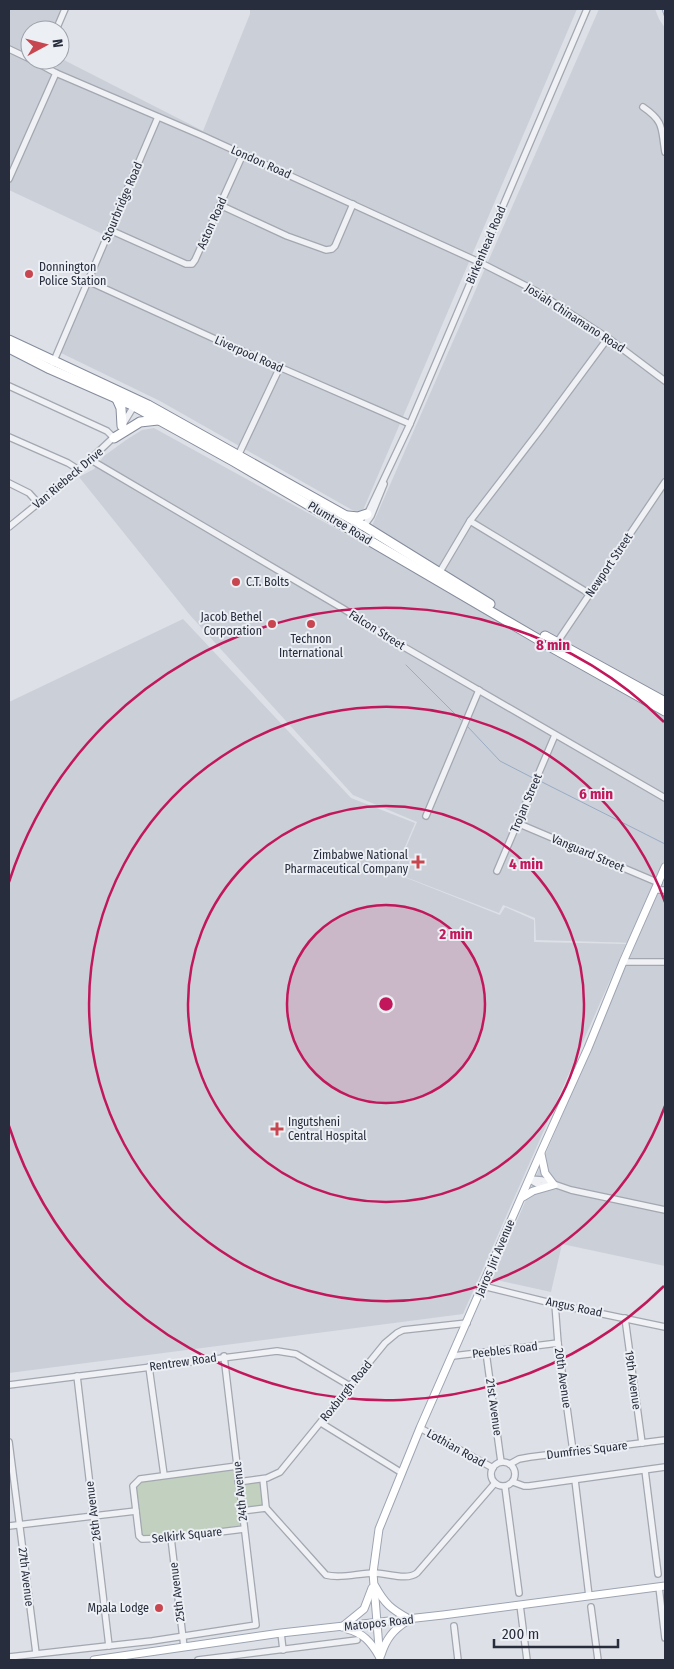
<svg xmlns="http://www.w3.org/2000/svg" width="674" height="1669" font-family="'Fira Sans Condensed',sans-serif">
	<rect width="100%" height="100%" fill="#dde0e6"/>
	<g fill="#cbcfd8">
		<polygon points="9,9 67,9 57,30 30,30 30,60 60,60 60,58 203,131 250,14 250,9 577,9 361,515 160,401 59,352 109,237 9,190"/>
		<polygon points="599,9 655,9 659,19 665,28 665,1266 562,1244 551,1292 492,1279 636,943 536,940 535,918 503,905 499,913 395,873 417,822 353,795 189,614 79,477 94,469 104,456 126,440 142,430 154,428 364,544"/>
		<polygon points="183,619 351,798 415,823 394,873 500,915 505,907 534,920 534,942 626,944 463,1314 9,1373 9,702"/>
	</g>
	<g fill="#c2d0bf">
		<polygon points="229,1469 235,1471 241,1525 238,1527 148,1537 141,1534 136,1486 141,1481"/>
		<polygon points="262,1481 265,1507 243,1509 241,1484"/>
	</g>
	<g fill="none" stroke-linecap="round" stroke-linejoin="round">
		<g stroke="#99abc5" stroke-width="1">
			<polyline points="662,9 665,18"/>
			<polyline points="406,665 461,720"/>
			<polyline points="468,727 500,761 533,778"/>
			<polyline points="540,781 665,844"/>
		</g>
		<g stroke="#a3a7b0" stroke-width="8">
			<g id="minor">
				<polyline points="56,30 65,9"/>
				<polyline points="9,49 30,59"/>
				<polyline points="32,60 56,73 203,136 479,262 536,291 608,338 665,381"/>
				<path d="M 643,107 C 665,122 661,129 665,152"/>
				<polyline points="9,179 56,73"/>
				<polyline points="220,205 287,236 326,250 332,249 335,246 353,204"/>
				<polyline points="110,230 186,264 192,264 195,260 243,154"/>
				<polyline points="88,281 215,339 410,424"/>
				<polyline points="53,363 158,117"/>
				<polyline points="9,386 107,431 114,438"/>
				<polyline points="123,424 134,406"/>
				<polyline points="9,437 68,463 79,470"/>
				<polyline points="237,458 280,367"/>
				<polyline points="91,460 342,608 404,647 665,798"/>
				<polyline points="9,483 29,493 38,503"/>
				<polyline points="366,517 410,424 587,9"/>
				<polyline points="470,521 590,594"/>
				<polyline points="364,526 371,516 384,484"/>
				<polyline points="9,527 79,470 115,436"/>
				<polyline points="438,575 470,521 540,430 608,338"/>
				<polyline points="556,644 665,482"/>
				<polyline points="426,816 479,690"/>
				<polyline points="517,823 659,883"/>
				<polyline points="497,871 555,735"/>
				<polyline points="656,890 665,890"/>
				<polyline points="623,962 665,962"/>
				<polyline points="530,1179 542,1180 571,1190 665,1210"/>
				<path d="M 530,1179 C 535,1184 540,1186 547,1186"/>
				<polyline points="483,1286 555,1304 665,1327"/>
				<polyline points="555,1304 558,1343 573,1451"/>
				<polyline points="625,1318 642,1443"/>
				<polyline points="486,1352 501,1462"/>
				<polyline points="453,1356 558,1343"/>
				<polyline points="149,1367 164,1475"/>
				<polyline points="77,1376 109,1646"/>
				<polyline points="9,1385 277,1351 296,1354 350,1386"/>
				<polyline points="321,1423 402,1473"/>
				<polyline points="420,1428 493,1468"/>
				<polyline points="9,1442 36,1653"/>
				<circle cx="503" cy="1474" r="12"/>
				<polyline points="510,1464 519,1459 530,1457 665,1440"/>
				<polyline points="237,1466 140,1479 133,1486 139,1536 142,1539 171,1538 244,1529"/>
				<polyline points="645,1470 658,1574"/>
				<polyline points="263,1479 266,1508"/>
				<polyline points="575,1480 589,1596"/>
				<polyline points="238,1482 267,1478 280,1472 385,1343 397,1333 403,1330 467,1323"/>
				<polyline points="513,1482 524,1486 529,1486 665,1467"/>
				<polyline points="505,1487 519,1593"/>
				<path d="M 242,1511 L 266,1508 L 326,1575 C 341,1579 359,1573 374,1573 C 387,1573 407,1581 417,1573 L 495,1483"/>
				<polyline points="9,1526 136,1511"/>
				<polyline points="171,1538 184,1647"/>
				<polyline points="659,1587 665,1638"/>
				<polyline points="520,1605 527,1660"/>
				<polyline points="591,1607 598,1660"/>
				<polyline points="454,1626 458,1660"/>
				<polyline points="281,1633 283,1650"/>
				<polyline points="9,1657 152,1641 256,1625 224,1356"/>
				<polyline points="198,1660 357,1640"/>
			</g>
		</g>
		<g stroke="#9da4b2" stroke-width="9">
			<g id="major">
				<polyline points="523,1197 533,1191 554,1185 545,1173 541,1154"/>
				<path d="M 375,1586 C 385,1604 391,1609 409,1619"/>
				<polyline points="342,1627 364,1609 372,1588"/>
				<path d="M 347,1629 C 363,1633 371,1642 379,1656"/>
				<path d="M 381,1655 C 386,1639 393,1630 407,1621"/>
				<polyline points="94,1660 281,1633 443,1615 665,1586"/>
				<polyline points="380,1660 373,1573 379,1529 420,1428 541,1152 588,1048 623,962 665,867"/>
			</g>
		</g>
		<g stroke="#858c9c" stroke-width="11">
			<g id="highway">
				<polyline points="9,340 148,405 364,526 490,604"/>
				<polyline points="9,348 50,369 134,406 235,462 553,648 665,711"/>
				<polyline points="117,399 121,408 122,426"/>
				<polyline points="114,438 140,422 158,420"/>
				<polyline points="348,516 358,517 367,514"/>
				<polyline points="545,636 665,702"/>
			</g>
		</g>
		<use href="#minor" stroke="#f0f1f5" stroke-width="5.5"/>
		<use href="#major" stroke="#fff" stroke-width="7"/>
		<use href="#highway" stroke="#fff" stroke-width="9"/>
	</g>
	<circle cx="386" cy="1004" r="99" fill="#c2185b" fill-opacity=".12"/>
	<g fill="none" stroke="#c2185b" stroke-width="2.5">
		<circle cx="386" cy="1004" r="99"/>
		<circle cx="386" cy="1004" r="198"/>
		<path d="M665 1106A297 297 0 1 1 665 902"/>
		<path d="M664 1286A396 396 0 0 1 9 1126M9 882A396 396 0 0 1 664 722"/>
	</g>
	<g fill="#c8464f" stroke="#eceff4" stroke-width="2">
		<circle cx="29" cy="274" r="5"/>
		<circle cx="236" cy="582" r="5"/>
		<circle cx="272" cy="624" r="5"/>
		<circle cx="311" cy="624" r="5"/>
		<path d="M415.5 854.5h5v5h5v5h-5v5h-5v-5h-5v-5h5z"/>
		<path d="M274.5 1121.5h5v5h5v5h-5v5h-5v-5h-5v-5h5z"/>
		<circle cx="159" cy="1608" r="5"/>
	</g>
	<g text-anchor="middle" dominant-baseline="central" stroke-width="4" stroke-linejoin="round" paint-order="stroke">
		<g font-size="12" fill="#272d3c" stroke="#eceff4">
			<text transform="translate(261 162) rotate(24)">London Road</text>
			<text transform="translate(122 202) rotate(-67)">Stourbridge Road</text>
			<text transform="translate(212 223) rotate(-66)">Aston Road</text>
			<text transform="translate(486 245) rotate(-67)">Birkenhead Road</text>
			<text transform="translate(575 318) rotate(33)">Josiah Chinamano Road</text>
			<text transform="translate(249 354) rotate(24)">Liverpool Road</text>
			<text transform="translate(68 478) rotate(-40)">Van Riebeck Drive</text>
			<text transform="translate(340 523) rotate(31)">Plumtree Road</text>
			<text transform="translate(609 565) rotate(-56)">Newport Street</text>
			<text transform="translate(377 630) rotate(32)">Falcon Street</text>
			<text transform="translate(526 803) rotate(-67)">Trojan Street</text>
			<text transform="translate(588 853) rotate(23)">Vanguard Street</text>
			<text transform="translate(495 1258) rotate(-67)">Jairos Jiri Avenue</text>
			<text transform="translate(574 1307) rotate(12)">Angus Road</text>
			<text transform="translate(505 1350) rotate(-7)">Peebles Road</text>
			<text transform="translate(183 1362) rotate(-8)">Rentrew Road</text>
			<text transform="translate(563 1378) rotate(82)">20th Avenue</text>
			<text transform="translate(633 1380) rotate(82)">19th Avenue</text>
			<text transform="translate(346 1391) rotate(-51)">Roxburgh Road</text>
			<text transform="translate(494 1407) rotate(82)">21st Avenue</text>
			<text transform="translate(456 1448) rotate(29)">Lothian Road</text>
			<text transform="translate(587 1450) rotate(-7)">Dumfries Square</text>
			<text transform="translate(240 1491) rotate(-96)">24th Avenue</text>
			<text transform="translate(93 1511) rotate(-97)">26th Avenue</text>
			<text transform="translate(187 1535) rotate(-6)">Selkirk Square</text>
			<text transform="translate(26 1577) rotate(83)">27th Avenue</text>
			<text transform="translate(177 1592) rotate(-97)">25th Avenue</text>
			<text transform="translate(379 1623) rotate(-6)">Matopos Road</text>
		</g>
		<g font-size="12" fill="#272d3c" stroke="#eceff4" text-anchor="start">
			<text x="39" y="267">Donnington<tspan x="39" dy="14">Police Station</tspan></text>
			<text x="246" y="582">C.T. Bolts</text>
			<text x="262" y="617" text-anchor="end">Jacob Bethel<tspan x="262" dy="14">Corporation</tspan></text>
			<text x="311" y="639" text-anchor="middle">Technon<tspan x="311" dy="14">International</tspan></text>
			<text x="408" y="855" text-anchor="end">Zimbabwe National<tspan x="408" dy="14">Pharmaceutical Company</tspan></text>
			<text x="288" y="1122">Ingutsheni<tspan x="288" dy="14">Central Hospital</tspan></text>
			<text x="149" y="1608" text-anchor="end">Mpala Lodge</text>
		</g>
	</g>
	<circle cx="386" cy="1004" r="8" fill="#c2185b" stroke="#eceff4" stroke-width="2.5"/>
	<g font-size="15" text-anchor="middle" font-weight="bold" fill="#c2185b" stroke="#eceff4" stroke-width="4" stroke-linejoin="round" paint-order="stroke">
		<text x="553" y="650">8 min</text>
		<text x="596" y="799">6 min</text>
		<text x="526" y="869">4 min</text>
		<text x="456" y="939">2 min</text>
	</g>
	<rect width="674" height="1669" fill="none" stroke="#272d3c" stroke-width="20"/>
	<g transform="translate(45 45) rotate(83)"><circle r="24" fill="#eceff4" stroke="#9da1aa"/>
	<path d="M0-4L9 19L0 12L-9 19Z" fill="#c8464f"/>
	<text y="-8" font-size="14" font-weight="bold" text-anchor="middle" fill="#272d3c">N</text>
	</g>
	<path d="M494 1639v8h124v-8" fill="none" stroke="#272d3c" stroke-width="2.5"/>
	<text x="502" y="1639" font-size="15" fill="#272d3c" stroke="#eceff4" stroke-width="4" paint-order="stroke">200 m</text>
</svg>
